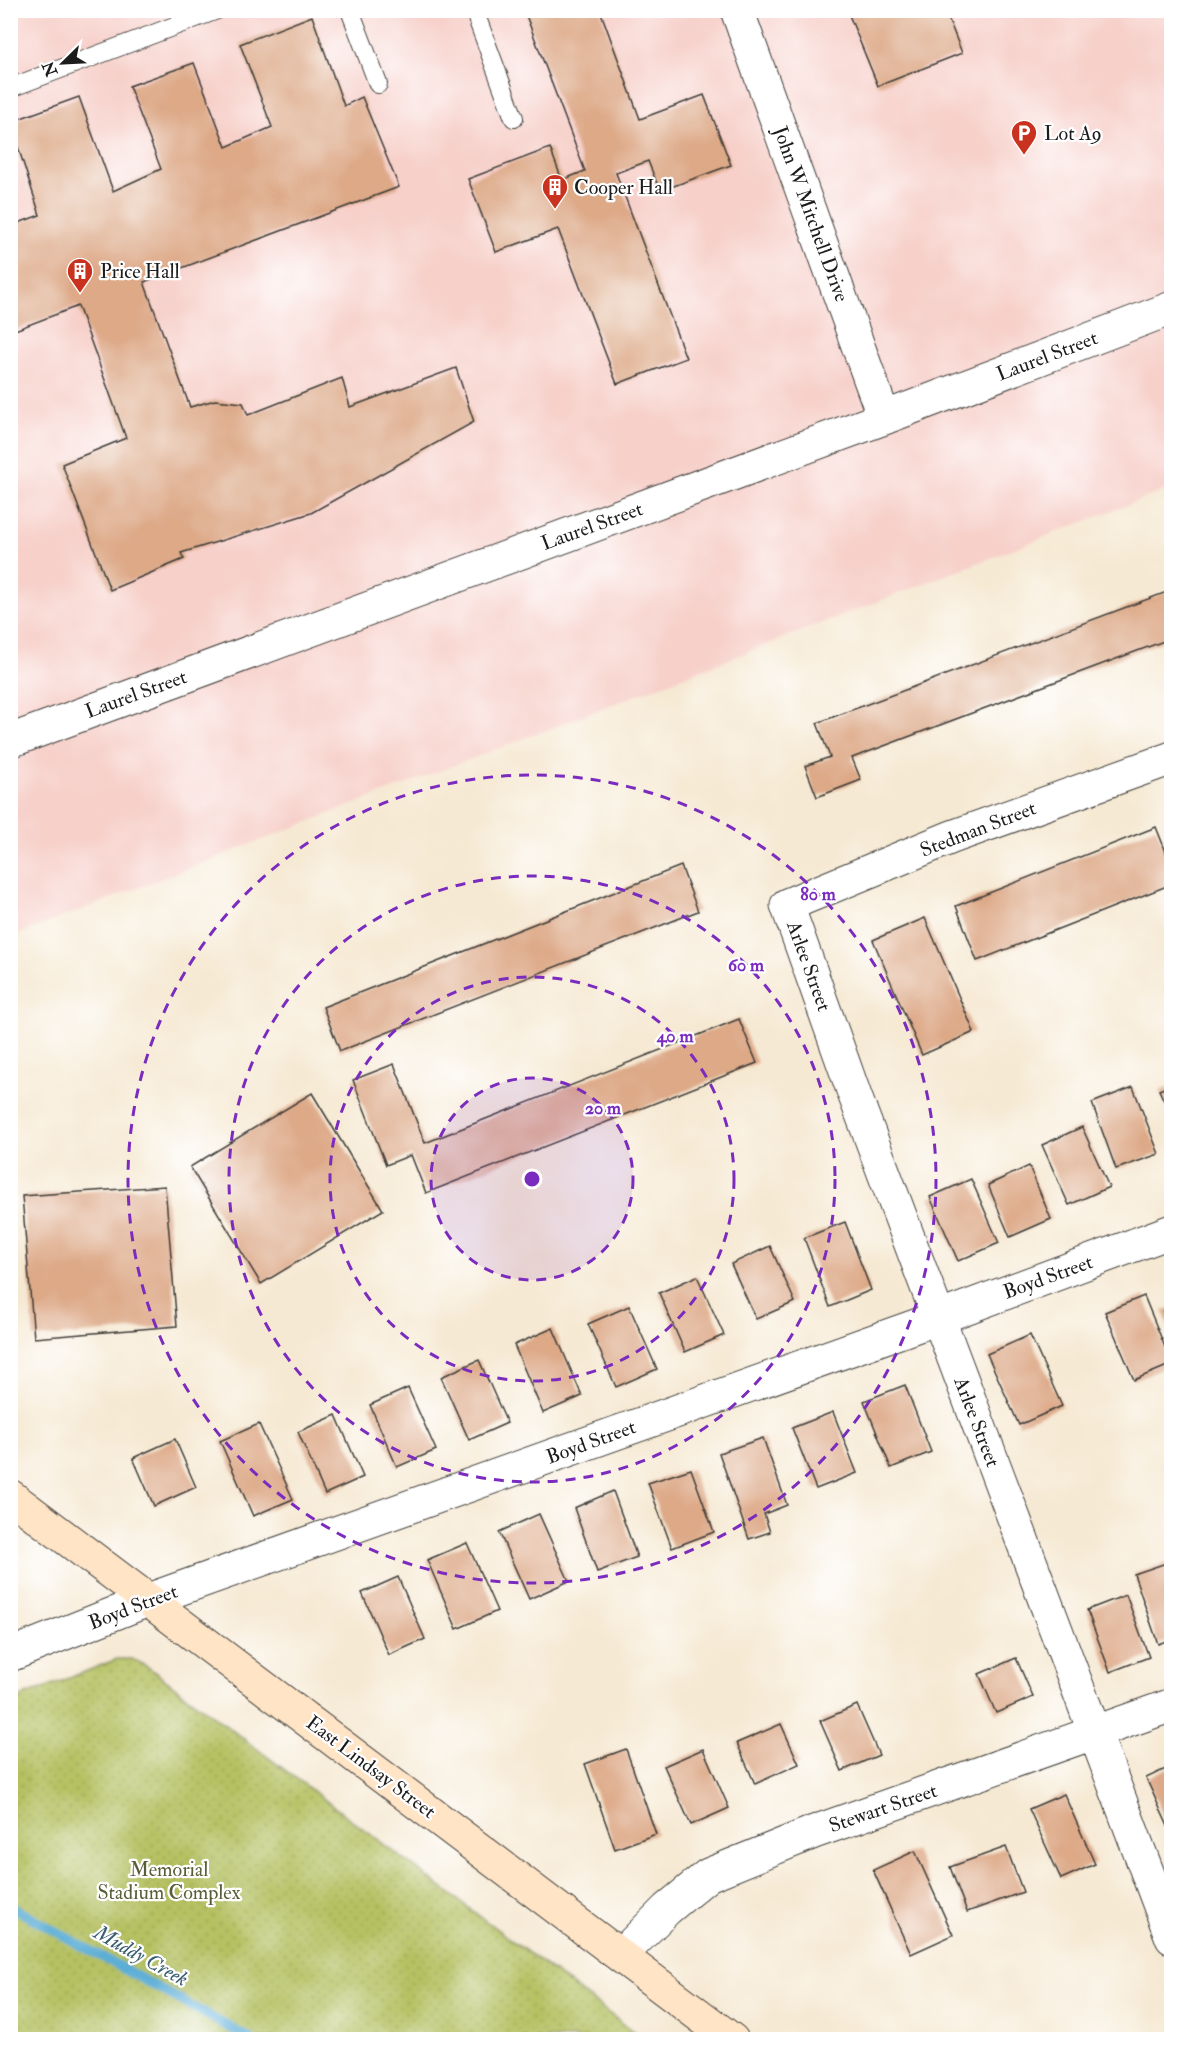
<svg xmlns="http://www.w3.org/2000/svg" width="1182" height="2050" font-family="'IM FELL Double Pica',serif">
	<defs>
		<pattern id="park-dots" width="8" height="8" patternUnits="userSpaceOnUse" patternTransform="scale(1.5)"><rect width="8" height="8" fill="#b5c162"/><path d="M2 2h.1M6 6h.1" fill="none" stroke="#9ba554" stroke-width="1.8" stroke-linecap="round"/></pattern>
	</defs>
	<rect width="100%" height="100%" fill="#fff"/>
	<filter id="ink" filterUnits="userSpaceOnUse"><feTurbulence type="fractalNoise" baseFrequency=".0167" numOctaves="2"/><feDisplacementMap in="SourceGraphic" scale="12" xChannelSelector="R" yChannelSelector="G"/><feConvolveMatrix kernelMatrix="1 2 1 2 8 2 1 2 1" color-interpolation-filters="sRGB"/></filter>
	<filter id="wash" filterUnits="userSpaceOnUse"><feTurbulence type="fractalNoise" baseFrequency=".008" numOctaves="4" result="noise"/><feDisplacementMap in="SourceGraphic" scale="24" xChannelSelector="R" yChannelSelector="G"/><feGaussianBlur stdDeviation="1.35" result="paint"/><feColorMatrix in="noise" values="0 0 0 0 0 0 0 0 0 0 0 0 0 0 0 0 0 1.4 0 .05"/><feComposite in="paint" operator="in"/></filter>
	<g filter="url(#wash)">
		<rect width="100%" height="100%" fill="#f6e9d3"/>
		<polygon fill="#f7d0ca" points="11,11 1171,11 1171,488 11,937"/>
		<polygon fill="url(#park-dots)" stroke="#686e3f" stroke-width="1.5" points="117,1659 132,1659 148,1667 643,2039 11,2039 11,1701"/>
		<g fill="none" stroke-linecap="round" stroke-linejoin="round">
			<polyline stroke="#5caed7" stroke-width="10" points="10,1906 252,2040"/>
		</g>
		<g id="blocks">
			<g fill="#dda987">
				<polygon points="524,10 600,10 640,119 704,95 731,165 660,191 648,161 616,173 686,358 617,384 558,229 496,252 468,179 550,148 562,180 585,171"/>
				<polygon points="847,10 945,10 962,53 878,86"/>
				<polygon points="312,16 344,106 362,97 399,187 144,282 190,407 215,400 243,403 248,415 342,378 350,407 456,368 474,422 311,513 181,553 184,559 110,590 62,464 126,438 78,306 10,332 10,226 40,215 10,122 79,97 113,191 161,169 129,86 194,63 226,147 272,127 240,44"/>
				<polygon points="1172,590 1172,638 852,758 861,780 817,797 805,766 830,757 817,723"/>
				<polygon points="1156,827 1172,867 1172,884 977,961 956,906"/>
				<polygon points="681,866 698,911 340,1051 323,1007"/>
				<polygon points="925,918 974,1032 922,1055 873,940"/>
				<polygon points="739,1019 757,1063 426,1193 411,1155 386,1165 353,1080 394,1064 425,1143"/>
				<polygon points="1172,1085 1172,1118 1159,1090"/>
				<polygon points="1133,1087 1159,1154 1116,1169 1092,1103"/>
				<polygon points="312,1093 383,1210 261,1284 190,1167"/>
				<polygon points="1082,1127 1109,1187 1069,1205 1042,1145"/>
				<polygon points="1029,1166 1051,1219 1010,1237 988,1185"/>
				<polygon points="971,1179 999,1243 958,1261 930,1197"/>
				<polygon points="165,1186 177,1326 34,1338 22,1196"/>
				<polygon points="845,1222 871,1290 830,1307 804,1238"/>
				<polygon points="770,1246 795,1302 756,1319 731,1264"/>
				<polygon points="697,1276 724,1335 685,1352 659,1293"/>
				<polygon points="1144,1296 1172,1364 1134,1380 1105,1312"/>
				<polygon points="629,1306 657,1369 616,1387 588,1324"/>
				<polygon points="1172,1308 1172,1333 1171,1333 1163,1311"/>
				<polygon points="553,1328 582,1396 543,1413 514,1345"/>
				<polygon points="1030,1335 1062,1406 1019,1425 987,1354"/>
				<polygon points="479,1360 507,1423 469,1440 441,1377"/>
				<polygon points="905,1385 931,1452 891,1468 864,1401"/>
				<polygon points="408,1388 436,1450 397,1467 370,1405"/>
				<polygon points="833,1412 857,1473 816,1489 792,1428"/>
				<polygon points="336,1415 363,1477 325,1494 298,1432"/>
				<polygon points="259,1424 293,1499 253,1516 220,1441"/>
				<polygon points="763,1438 787,1505 764,1514 770,1532 749,1539 719,1453"/>
				<polygon points="175,1439 196,1487 154,1506 133,1458"/>
				<polygon points="691,1469 714,1532 672,1548 648,1483"/>
				<polygon points="613,1491 637,1557 597,1572 574,1508"/>
				<polygon points="539,1514 569,1581 529,1599 499,1532"/>
				<polygon points="467,1543 497,1611 457,1629 427,1560"/>
				<polygon points="1172,1561 1172,1639 1158,1644 1134,1574"/>
				<polygon points="398,1577 425,1639 389,1655 362,1593"/>
				<polygon points="1126,1595 1149,1657 1110,1672 1087,1610"/>
				<polygon points="1016,1658 1033,1697 996,1713 979,1674"/>
				<polygon points="857,1705 879,1755 842,1771 820,1721"/>
				<polygon points="781,1724 799,1764 755,1784 737,1743"/>
				<polygon points="626,1749 656,1834 615,1849 585,1764"/>
				<polygon points="703,1749 729,1808 691,1825 664,1766"/>
				<polygon points="1172,1766 1172,1835 1146,1778"/>
				<polygon points="1064,1794 1095,1864 1061,1879 1029,1809"/>
				<polygon points="1006,1847 1023,1892 967,1912 950,1867"/>
				<polygon points="915,1851 953,1935 911,1954 873,1870"/>
			</g>
		</g>
	</g>
	<g filter="url(#ink)">
		<use href="#blocks" fill-opacity="0" stroke="#3d3b37" stroke-width="1.5"/>
		<g fill="none" stroke-linecap="round" stroke-linejoin="round">
			<g stroke="#3d3b37" stroke-width="20">
				<g id="lane">
					<polyline points="350,10 378,84"/>
					<polyline points="474,10 514,118"/>
					<polyline points="10,88 217,10"/>
				</g>
			</g>
			<g stroke="#3d3b37" stroke-width="35">
				<g id="street">
					<polyline points="737,10 884,418"/>
					<polyline points="10,741 884,418 1172,308"/>
					<polyline points="1172,758 952,837 787,905 855,1096 1172,1938"/>
					<polyline points="10,1655 148,1600 938,1318 1172,1231"/>
					<polyline points="621,1955 667,1909 708,1875 814,1832 1172,1705"/>
				</g>
			</g>
			<g stroke="#3d3b37" stroke-width="35">
				<polyline id="secondary" points="10,1496 732,2040"/>
			</g>
			<use href="#lane" stroke="#fff" stroke-width="18"/>
			<use href="#street" stroke="#fff" stroke-width="33"/>
			<use href="#secondary" stroke="#ffe4c6" stroke-width="33"/>
		</g>
	</g>
	<circle cx="532" cy="1179" r="101" fill="#7b2cbf" fill-opacity=".12"/>
	<g fill="none" stroke="#7b2cbf" stroke-width="3" stroke-dasharray="10 8">
		<circle cx="532" cy="1179" r="101"/>
		<circle cx="532" cy="1179" r="202"/>
		<circle cx="532" cy="1179" r="303"/>
		<circle cx="532" cy="1179" r="404"/>
	</g>
	<defs>
		<g id="parking-pin" transform="scale(1.35)"><path d="M0 17L-7.5 6A9.5 9.5 0 1 1 7.5 6Z" fill="#c8321e" stroke="#fff"/><path d="M-3.5-5.5H1a3.5 3.5 0 0 1 0 7H-1V5.5H-3.5ZM-1-3.4V-.6H.8a1.4 1.4 0 0 0 0-2.8Z" fill="#fff"/></g>
		<g id="building-pin" transform="scale(1.35)"><path d="M0 17L-7.5 6A9.5 9.5 0 1 1 7.5 6Z" fill="#c8321e" stroke="#fff"/><path d="M-4-6H4V6H1V3H-1V6H-4ZM-2.5-4.3h1.7v1.8h-1.7ZM.8-4.3h1.7v1.8H.8ZM-2.5-1h1.7V.8h-1.7ZM.8-1h1.7V.8H.8Z" fill="#fff"/></g>
	</defs>
	<g fill-rule="evenodd">
		<use href="#parking-pin" x="1024" y="133"/>
		<use href="#building-pin" x="555" y="187"/>
		<use href="#building-pin" x="80" y="271"/>
	</g>
	<g text-anchor="middle" dominant-baseline="central" stroke-width="4.5" stroke-linejoin="round" paint-order="stroke">
		<g font-size="20" fill="#1c1c1c" stroke="#fff" text-anchor="start">
			<text x="1044" y="133">Lot A9</text>
			<text x="574" y="187">Cooper Hall</text>
			<text x="100" y="271">Price Hall</text>
		</g>
		<g font-size="20" fill="#1c1c1c" stroke="#fff">
			<text transform="translate(811 214) rotate(70)">John W Mitchell Drive</text>
			<text transform="translate(1047 356) rotate(-21)">Laurel Street</text>
			<text transform="translate(592 526) rotate(-20)">Laurel Street</text>
			<text transform="translate(136 694) rotate(-20)">Laurel Street</text>
			<text transform="translate(978 829) rotate(-21)">Stedman Street</text>
			<text transform="translate(809 966) rotate(70)">Arlee Street</text>
			<text transform="translate(1048 1277) rotate(-20)">Boyd Street</text>
			<text transform="translate(977 1422) rotate(69)">Arlee Street</text>
			<text transform="translate(591 1442) rotate(-20)">Boyd Street</text>
			<text transform="translate(133 1607) rotate(-21)">Boyd Street</text>
			<text transform="translate(371 1767) rotate(37)">East Lindsay Street</text>
			<text transform="translate(883 1808) rotate(-19)">Stewart Street</text>
		</g>
		<g font-size="20" fill="#595e38" stroke="#fff">
			<text x="169" y="1869">Memorial<tspan x="169" dy="23">Stadium Complex</tspan></text>
		</g>
		<g font-size="21" font-style="italic" fill="#395e70" stroke="#fff">
			<text transform="translate(141 1956) rotate(29)">Muddy Creek</text>
		</g>
	</g>
	<circle cx="532" cy="1179" r="9" fill="#7b2cbf" stroke="#fff" stroke-width="3"/>
	<g font-size="18" text-anchor="middle" font-weight="bold" fill="#7b2cbf" stroke="#fff" stroke-width="4.5" stroke-linejoin="round" paint-order="stroke">
		<text x="818" y="900">80 m</text>
		<text x="746" y="971">60 m</text>
		<text x="675" y="1042">40 m</text>
		<text x="603" y="1114">20 m</text>
	</g>
	<rect width="1182" height="2050" fill="none" stroke="#fff" stroke-width="36"/>
	<g transform="translate(63 63) rotate(246)" stroke="#ffffff" stroke-width="4.5" paint-order="stroke">
	<path d="M0-4.5L10 22L0 15L-10 22Z" fill="#1c1c1c"/>
	<text y="-9" font-size="16" font-weight="bold" text-anchor="middle" fill="#1c1c1c">N</text>
	</g>
</svg>
